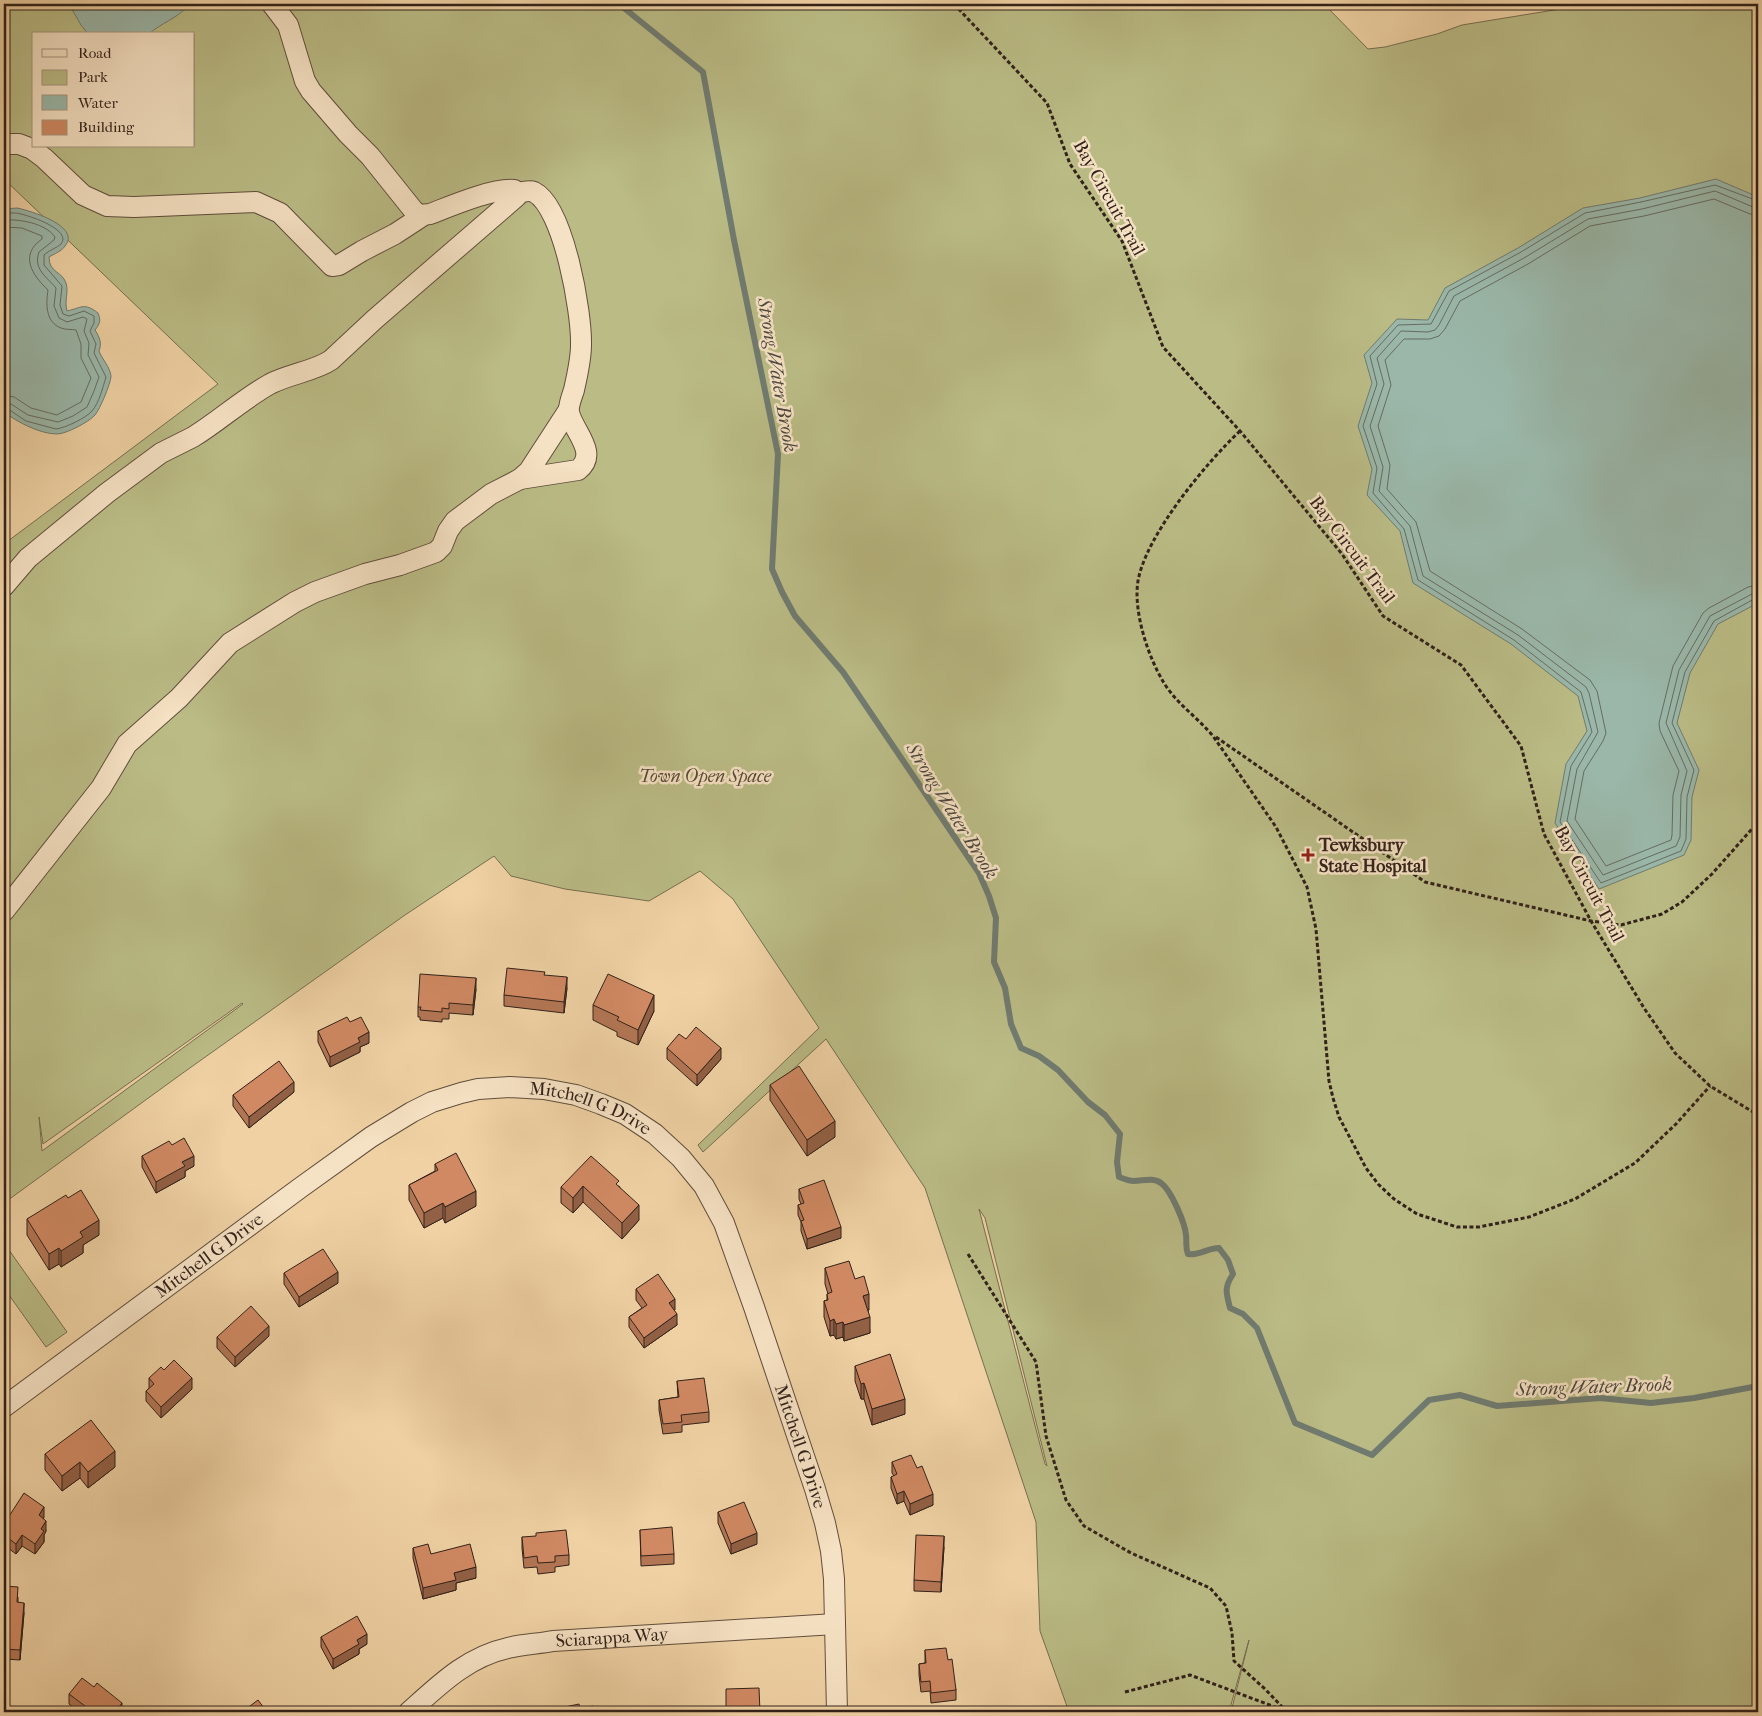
<svg xmlns="http://www.w3.org/2000/svg" width="1762" height="1716" font-family="'IM FELL French Canon',serif">
	<rect width="100%" height="100%" fill="#efd1a3"/>
	<filter id="stains"><feTurbulence type="fractalNoise" baseFrequency=".004" numOctaves="4"/><feColorMatrix values="0 0 0 0 .2 0 0 0 0 .09 0 0 0 0 .02 0 0 0 .5 -.17"/></filter>
	<radialGradient id="worn" r=".72"><stop offset=".6" stop-color="#630" stop-opacity="0"/><stop offset="1" stop-color="#630" stop-opacity=".3"/></radialGradient>
	<g fill="#babb85" stroke="#766e50" fill-rule="evenodd">
		<path d="M 4,4 L 1324,4 L 1368,49 L 1385,47 L 1437,34 L 1462,25 L 1591,4 L 1758,4 L 1758,1712 L 1231,1712 L 1249,1640 L 1229,1712 L 1069,1712 L 1040,1631 L 1036,1522 L 925,1188 L 826,1039 L 703,1152 L 698,1145 L 819,1028 L 733,899 L 700,871 L 649,901 L 565,889 L 511,876 L 494,856 L 405,915 L 180,1075 L 4,1203 L 4,544 L 218,384 L 4,179 ZM 34,34 L 194,34 L 194,146 L 34,146 ZM 242,1003 L 243,1004 L 42,1151 L 39,1117 L 43,1144 ZM 979,1209 L 985,1218 L 1047,1466 L 1045,1464 Z"/>
		<polygon points="4,1243 67,1332 46,1347 4,1288"/>
	</g>
	<g fill="#9ab7a9" stroke="#707b70">
		<path d="M 69,4 L 188,4 L 187,7 C 176,19 161,23 149,34 L 88,34 L 81,25 Z"/>
		<polygon points="1716,179 1758,197 1758,603 1718,624 1690,673 1677,723 1699,770 1692,797 1691,840 1684,855 1599,889 1555,823 1566,764 1587,731 1578,696 1511,644 1413,583 1400,531 1367,495 1372,469 1358,426 1372,383 1364,355 1397,319 1428,320 1445,288 1518,248 1583,208 1640,198"/>
		<path d="M 17,208 C 28,210 82,226 65,246 C 62,251 54,254 49,257 C 49,273 62,271 66,283 C 69,292 64,301 67,311 C 81,308 84,302 98,313 C 101,320 100,324 95,330 C 100,338 102,343 99,351 C 102,359 110,367 111,376 C 111,383 100,409 95,415 C 89,422 66,434 57,434 C 40,434 17,422 4,412 L 4,209 Z"/>
	</g>
	<g fill="none" stroke-linecap="round" stroke-linejoin="round">
		<g stroke="#666c62" stroke-width="1">
			<polyline points="1758,201 1715,185 1641,202 1585,213 1521,252 1449,291 1431,324 1398,325 1370,356 1377,384 1363,426 1377,468 1373,493 1404,529 1418,580 1514,640 1581,692 1592,732 1571,766 1560,822 1601,883 1681,851 1686,839 1687,797 1694,770 1672,723 1685,672 1714,621 1754,599 1758,599"/>
			<polyline points="1758,208 1753,207 1715,191 1642,209 1588,219 1524,258 1454,296 1439,325 1435,330 1428,332 1401,331 1377,358 1384,384 1370,426 1383,467 1379,491 1410,526 1423,576 1518,635 1586,687 1589,693 1598,732 1577,769 1567,821 1603,875 1676,846 1680,837 1681,795 1687,771 1666,723 1679,670 1710,616 1752,594 1758,592"/>
			<path d="M 4,213 C 8,213 12,213 16,213 C 25,214 73,229 61,244 C 57,248 49,250 44,255 L 44,265 L 62,286 L 60,305 L 63,314 L 69,316 L 84,311 L 94,316 L 94,323 L 90,331 L 96,344 L 94,353 L 106,377 C 103,387 99,403 92,411 C 86,418 65,428 56,429 L 26,421 L 8,409 L 4,409"/>
			<polyline points="1758,215 1750,214 1714,199 1644,216 1590,226 1528,264 1460,301 1445,329 1439,336 1430,339 1404,339 1385,360 1391,385 1378,426 1390,465 1387,489 1416,522 1430,571 1522,629 1590,680 1597,691 1606,733 1603,741 1584,771 1575,819 1606,866 1671,840 1672,835 1673,795 1679,771 1660,731 1659,723 1673,666 1703,613 1709,608 1748,587 1758,585"/>
			<path d="M 4,220 C 20,219 45,223 55,237 L 54,240 L 39,252 C 33,269 46,276 56,288 L 54,306 L 59,318 L 67,322 L 83,317 L 87,319 L 84,331 L 89,343 L 88,355 L 99,377 L 94,391 L 87,407 L 73,416 L 58,422 L 28,415 L 11,404 L 4,402"/>
			<path d="M 4,227 L 22,228 L 42,236 L 42,239 C 19,255 32,275 48,290 C 46,303 45,322 61,328 C 66,330 71,329 76,330 L 81,344 L 81,358 L 91,378 L 81,402 L 57,415 L 31,408 L 14,397 L 4,395"/>
		</g>
		<path stroke="#707b70" stroke-width="6" d="M 619,4 L 703,72 L 734,240 L 778,454 L 772,569 L 782,592 L 795,616 L 843,672 L 979,873 L 989,896 L 996,918 L 994,962 L 1005,988 L 1011,1024 L 1021,1048 L 1039,1056 L 1058,1070 L 1088,1102 L 1105,1115 L 1120,1134 L 1117,1162 L 1119,1177 C 1124,1179 1129,1181 1134,1181 C 1143,1181 1153,1177 1161,1183 C 1171,1190 1185,1223 1186,1235 C 1187,1242 1185,1247 1188,1254 C 1199,1256 1207,1248 1219,1248 L 1228,1260 L 1233,1274 C 1224,1288 1226,1292 1230,1308 L 1243,1314 L 1257,1328 L 1295,1423 L 1372,1455 L 1429,1400 L 1460,1395 L 1497,1406 L 1600,1398 L 1651,1403 L 1694,1398 L 1758,1386"/>
		<g stroke="#614e3c" stroke-width="22">
			<g id="minor">
				<polyline points="4,144 19,144 32,149 44,158 83,195 107,206 134,207 256,202 280,213 332,266 339,265 362,251 395,234 424,215"/>
				<path d="M 516,194 C 522,192 529,190 534,192 C 564,207 582,314 581,345 C 581,360 577,376 574,390 C 572,396 568,406 569,412 C 572,430 600,453 578,470 L 520,479"/>
				<path d="M 4,586 L 28,558 L 107,493 L 161,453 L 193,437 C 219,421 243,399 270,384 C 289,374 315,371 331,360 L 375,319 L 516,197 L 514,190 C 493,188 451,206 430,214 L 420,215 L 414,211 L 370,156 L 348,134 L 311,91 L 305,81 L 288,25 L 272,4"/>
				<polyline points="4,911 101,788 127,744 179,698 230,643 295,602 315,592 365,574 400,565 436,552 442,546 448,531 455,521 491,494 520,479 529,471 568,411"/>
				<path id="s1" d="M 4,1407 L 300,1188 L 371,1137 L 412,1112 L 432,1102 L 461,1093 L 478,1089 L 510,1087 L 544,1089 L 576,1095 L 601,1104 L 625,1114 L 655,1134 L 681,1158 L 704,1186 L 724,1223 L 754,1307 L 815,1489 L 825,1523 L 831,1551 L 834,1579 L 837,1712"/>
				<path id="s2" d="M 409,1712 C 439,1685 467,1657 508,1648 C 522,1644 538,1644 553,1641 L 835,1624"/>
			</g>
		</g>
		<g stroke="#32221a" stroke-width="3" stroke-dasharray="4 2.5" stroke-linecap="butt">
			<polyline points="954,4 1047,103 1070,164 1122,241 1163,347 1240,431 1342,554 1383,616 1461,665 1521,746 1544,834 1591,921 1644,1008 1675,1053 1710,1086 1758,1115"/>
			<path d="M 1240,431 C 1206,463 1146,535 1138,581 C 1133,611 1148,657 1164,683 C 1177,704 1197,717 1213,736 L 1276,827 L 1307,887 L 1316,929 L 1329,1081 L 1333,1098 L 1339,1117 L 1366,1168 L 1378,1184 L 1394,1199 L 1417,1214 L 1457,1227 L 1479,1227 L 1529,1217 L 1575,1199 L 1635,1163 L 1676,1124 L 1710,1086"/>
			<polyline points="1216,737 1425,882 1591,921 1621,925 1662,914 1682,902 1712,874 1758,822"/>
			<polyline points="968,1254 1036,1362 1046,1436 1066,1500 1084,1526 1131,1553 1210,1588 1226,1606 1232,1633 1234,1661 1265,1689 1287,1712"/>
			<polyline points="1125,1692 1190,1675 1283,1710"/>
		</g>
		<use href="#minor" stroke="#f5e1c3" stroke-width="20"/>
	</g>
	<g fill="#b37655" stroke="#32221a">
		<polygon points="544,975 567,988 564,1013 504,1006 504,995"/>
		<polygon points="476,989 473,1015 449,1013 449,1019 442,1019 442,1022 420,1020 420,1017 418,1017 418,1007"/>
		<polygon points="593,1005 654,1011 638,1045 617,1036 617,1032 593,1020"/>
		<polygon points="350,1022 369,1043 360,1047 360,1052 330,1067 318,1042 318,1031"/>
		<polygon points="686,1039 721,1059 697,1086 667,1059 667,1048"/>
		<polygon points="770,1085 835,1137 807,1156 770,1100"/>
		<polygon points="294,1092 249,1128 233,1106 233,1095"/>
		<polygon points="172,1145 194,1166 185,1171 185,1177 156,1193 142,1167 142,1156"/>
		<polygon points="435,1164 476,1206 445,1223 443,1218 424,1228 409,1200 409,1185 435,1171"/>
		<polygon points="619,1186 639,1220 622,1239 583,1202 573,1213 561,1203 561,1187"/>
		<polygon points="799,1189 841,1238 807,1249 801,1231 801,1222 798,1215 798,1205 801,1204 799,1199"/>
		<polygon points="68,1198 99,1235 83,1245 83,1253 61,1267 59,1264 49,1270 27,1235 27,1219"/>
		<polygon points="825,1268 855,1279 869,1310 868,1310 870,1333 844,1341 843,1337 836,1339 834,1335 830,1336 824,1317 824,1301 827,1300 827,1294 828,1294 825,1284"/>
		<polygon points="284,1273 338,1283 299,1307 284,1284"/>
		<polygon points="636,1289 675,1310 674,1310 677,1325 644,1348 629,1327 629,1317 642,1308 636,1300"/>
		<polygon points="269,1336 235,1367 217,1348 217,1337"/>
		<polygon points="855,1366 905,1414 872,1425 864,1399 861,1399 855,1381"/>
		<polygon points="164,1370 192,1389 161,1418 146,1401 146,1391 149,1388 149,1378"/>
		<polygon points="677,1381 709,1412 709,1422 682,1425 682,1432 663,1434 659,1410 659,1400 678,1397"/>
		<polygon points="45,1454 115,1467 88,1488 80,1478 62,1491 45,1470"/>
		<polygon points="892,1462 917,1468 933,1505 910,1515 904,1501 897,1504 891,1488 891,1477 894,1476 892,1473"/>
		<polygon points="718,1512 757,1544 731,1554 718,1523"/>
		<polygon points="44,1517 43,1519 46,1531 44,1535 44,1542 35,1554 22,1546 16,1554 4,1545 4,1524"/>
		<polygon points="640,1530 674,1554 674,1564 641,1566"/>
		<polygon points="522,1537 569,1555 569,1565 555,1567 555,1572 538,1574 537,1567 524,1568 522,1548"/>
		<polygon points="944,1547 941,1592 914,1591 914,1580"/>
		<polygon points="413,1548 431,1554 476,1578 456,1583 456,1590 423,1599 413,1558"/>
		<polygon points="4,1586 18,1597 18,1602 24,1613 20,1660 4,1659"/>
		<polygon points="321,1637 367,1644 359,1649 359,1654 333,1669 321,1647"/>
		<polygon points="925,1650 948,1660 956,1690 956,1700 931,1703 930,1691 921,1692 919,1675 919,1664 925,1663"/>
		<polygon points="69,1694 122,1712 79,1712 69,1704"/>
	</g>
	<g fill="#926045" stroke="#32221a">
		<polygon points="567,977 567,988 564,1013 564,1002"/>
		<polygon points="476,978 476,989 473,1015 473,1005"/>
		<polygon points="654,995 654,1011 638,1045 638,1030"/>
		<polygon points="369,1032 369,1043 360,1047 360,1052 330,1067 330,1057 358,1038"/>
		<polygon points="721,1048 721,1059 697,1086 697,1075"/>
		<polygon points="294,1082 294,1092 249,1128 249,1117"/>
		<polygon points="835,1121 835,1137 807,1156 807,1140"/>
		<polygon points="194,1156 194,1166 185,1171 185,1177 156,1193 156,1182 182,1162"/>
		<polygon points="583,1186 583,1202 573,1213 573,1198"/>
		<polygon points="476,1191 476,1206 445,1223 445,1207"/>
		<polygon points="443,1203 443,1218 424,1228 424,1213"/>
		<polygon points="639,1205 639,1220 622,1239 622,1223"/>
		<polygon points="99,1220 99,1235 83,1245 83,1253 61,1267 61,1251 80,1232"/>
		<polygon points="841,1227 841,1238 807,1249 807,1239"/>
		<polygon points="59,1248 59,1264 49,1270 49,1254"/>
		<polygon points="338,1272 338,1283 299,1307 299,1297"/>
		<polygon points="869,1294 869,1310 863,1312 863,1296"/>
		<polygon points="675,1299 675,1310 669,1314 669,1303"/>
		<polygon points="677,1314 677,1325 644,1348 644,1338"/>
		<polygon points="870,1317 870,1333 844,1341 844,1325"/>
		<polygon points="834,1319 834,1335 830,1336 830,1321"/>
		<polygon points="843,1322 843,1337 836,1339 836,1324"/>
		<polygon points="269,1326 269,1336 235,1367 235,1357"/>
		<polygon points="192,1378 192,1389 161,1418 161,1407"/>
		<polygon points="864,1383 864,1399 861,1399 861,1384"/>
		<polygon points="905,1399 905,1414 872,1425 872,1409"/>
		<polygon points="115,1451 115,1467 88,1488 88,1472"/>
		<polygon points="80,1462 80,1478 62,1491 62,1476"/>
		<polygon points="904,1491 904,1501 897,1504 897,1494"/>
		<polygon points="933,1494 933,1505 910,1515 910,1504"/>
		<polygon points="44,1507 44,1517 39,1526 39,1515"/>
		<polygon points="46,1521 46,1531 44,1535 44,1542 35,1554 35,1544 41,1529"/>
		<polygon points="757,1533 757,1544 731,1554 731,1544"/>
		<polygon points="22,1535 22,1546 16,1554 16,1544"/>
		<polygon points="944,1536 944,1547 941,1592 941,1582"/>
		<polygon points="476,1567 476,1578 456,1583 456,1590 423,1599 423,1588 454,1573"/>
		<polygon points="24,1603 24,1613 20,1660 20,1650"/>
		<polygon points="367,1634 367,1644 359,1649 359,1654 333,1669 333,1659 357,1640"/>
		<polygon points="122,1703 122,1712 115,1712"/>
	</g>
	<g fill="#d08963" stroke="#32221a">
		<polygon points="507,968 545,972 544,975 567,977 564,1002 504,995"/>
		<polygon points="420,974 476,978 473,1005 449,1003 449,1009 442,1008 442,1012 420,1010 421,1007 418,1007"/>
		<polygon points="608,974 654,995 638,1030 617,1020 619,1017 593,1005"/>
		<polygon points="347,1017 350,1022 361,1017 369,1032 358,1038 360,1042 330,1057 318,1031"/>
		<polygon points="696,1027 721,1048 697,1075 667,1048 679,1034 686,1039"/>
		<polygon points="279,1061 294,1082 249,1117 233,1095"/>
		<polygon points="799,1066 835,1121 807,1140 770,1085"/>
		<polygon points="184,1138 194,1156 182,1162 185,1166 156,1182 142,1156 169,1141 172,1145"/>
		<polygon points="456,1153 476,1191 445,1207 443,1203 424,1213 409,1185 438,1170 435,1164"/>
		<polygon points="591,1156 619,1181 616,1184 639,1205 622,1223 583,1186 573,1198 561,1187"/>
		<polygon points="824,1180 841,1227 807,1239 801,1221 804,1220 798,1205 804,1203 799,1189"/>
		<polygon points="81,1190 99,1220 80,1232 83,1237 61,1251 59,1248 49,1254 27,1219 66,1195 68,1198"/>
		<polygon points="323,1249 338,1272 299,1297 284,1273"/>
		<polygon points="849,1261 855,1279 864,1276 869,1294 863,1296 870,1317 844,1325 843,1322 836,1324 834,1319 830,1321 824,1301 828,1300 827,1294 832,1292 825,1268"/>
		<polygon points="658,1274 675,1299 669,1303 677,1314 644,1338 629,1317 647,1305 636,1289"/>
		<polygon points="251,1306 269,1326 235,1357 217,1337"/>
		<polygon points="890,1354 905,1399 872,1409 864,1383 861,1384 855,1366"/>
		<polygon points="174,1360 192,1378 161,1407 146,1391 154,1384 149,1378 161,1367 164,1370"/>
		<polygon points="704,1378 709,1412 681,1415 682,1422 663,1424 659,1400 679,1397 677,1381"/>
		<polygon points="91,1420 115,1451 88,1472 80,1462 62,1476 45,1454"/>
		<polygon points="911,1455 917,1468 922,1466 933,1494 910,1504 904,1491 897,1494 891,1477 897,1474 892,1462"/>
		<polygon points="24,1493 44,1507 39,1515 46,1521 41,1529 44,1531 35,1544 22,1535 16,1544 4,1535 4,1524"/>
		<polygon points="744,1502 757,1533 731,1544 718,1512"/>
		<polygon points="672,1527 674,1554 641,1556 640,1530"/>
		<polygon points="566,1530 569,1555 555,1556 555,1562 538,1563 537,1556 524,1558 522,1537 536,1536 536,1533"/>
		<polygon points="916,1535 944,1536 941,1582 914,1580"/>
		<polygon points="428,1544 431,1554 470,1544 476,1567 454,1573 456,1580 423,1588 413,1548"/>
		<polygon points="4,1586 18,1587 17,1602 24,1603 20,1650 4,1649"/>
		<polygon points="357,1616 367,1634 357,1640 359,1644 333,1659 321,1637"/>
		<polygon points="946,1648 948,1660 952,1659 956,1690 931,1693 930,1681 921,1682 919,1664 926,1663 925,1650"/>
		<polygon points="82,1678 94,1687 97,1683 122,1703 115,1712 93,1712 69,1694"/>
		<polygon points="759,1688 760,1712 726,1712 726,1689"/>
		<polygon points="258,1700 267,1712 242,1712"/>
		<polygon points="579,1704 580,1709 593,1706 594,1712 551,1712 551,1710"/>
	</g>
	<path fill="#8f2418" stroke="#f5e1c3" stroke-width="2" d="M1305.5 847.5h5v5h5v5h-5v5h-5v-5h-5v-5h5z"/>
	<g text-anchor="middle" dominant-baseline="central" stroke-width="5" stroke-linejoin="round" paint-order="stroke">
		<g font-size="18" fill="#32221a" stroke="#f5e1c3">
			<text transform="translate(1109 198) rotate(61)">Bay Circuit Trail</text>
			<text transform="translate(1352 550) rotate(53)">Bay Circuit Trail</text>
			<text transform="translate(1589 884) rotate(62)">Bay Circuit Trail</text>
			<text stroke="none"><textPath href="#s1" startOffset="690">Mitchell G Drive</textPath></text>
			<text stroke="none"><textPath href="#s1" startOffset="255">Mitchell G Drive</textPath></text>
			<text stroke="none"><textPath href="#s1" startOffset="1111">Mitchell G Drive</textPath></text>
			<text stroke="none"><textPath href="#s2" startOffset="224">Sciarappa Way</textPath></text>
		</g>
		<g font-size="18" font-style="italic" fill="#544835" stroke="#f5e1c3">
			<text x="705" y="776">Town Open Space</text>
		</g>
		<g font-size="18" font-weight="bold" fill="#32221a" stroke="#f5e1c3" text-anchor="start">
			<text x="1319" y="845">Tewksbury<tspan x="1319" dy="21">State Hospital</tspan></text>
		</g>
		<g font-size="19" font-style="italic" fill="#4c473e" stroke="#f5e1c3">
			<text transform="translate(777 375) rotate(80)">Strong Water Brook</text>
			<text transform="translate(952 811) rotate(58)">Strong Water Brook</text>
			<text transform="translate(1594 1387) rotate(-2)">Strong Water Brook</text>
		</g>
	</g>
	<rect width="1762" height="1716" fill="none" stroke="#efd1a3" stroke-width="20"/>
	<rect x="5" y="5" width="1752" height="1706" fill="none" stroke="#32221a" stroke-width="2.5"/>
	<rect x="10" y="10" width="1742" height="1696" fill="none" stroke="#32221a"/>
	<rect x="32" y="32" width="162" height="115" fill="#f5e1c3" stroke="#a7957f"/>
	<rect x="42" y="49" width="25" height="8" fill="#f5e1c3" stroke="#a7957f"/>
	<text x="78" y="58" font-size="15" fill="#32221a">Road</text>
	<rect x="42" y="70" width="25" height="15" fill="#babb85" stroke="#a7957f"/>
	<text x="78" y="82" font-size="15" fill="#32221a">Park</text>
	<rect x="42" y="95" width="25" height="15" fill="#9ab7a9" stroke="#a7957f"/>
	<text x="78" y="108" font-size="15" fill="#32221a">Water</text>
	<rect x="42" y="120" width="25" height="15" fill="#d08963" stroke="#a7957f"/>
	<text x="78" y="132" font-size="15" fill="#32221a">Building</text>
	<rect width="100%" height="100%" filter="url(#stains)"/>
	<rect width="100%" height="100%" fill="url(#worn)"/>
</svg>
